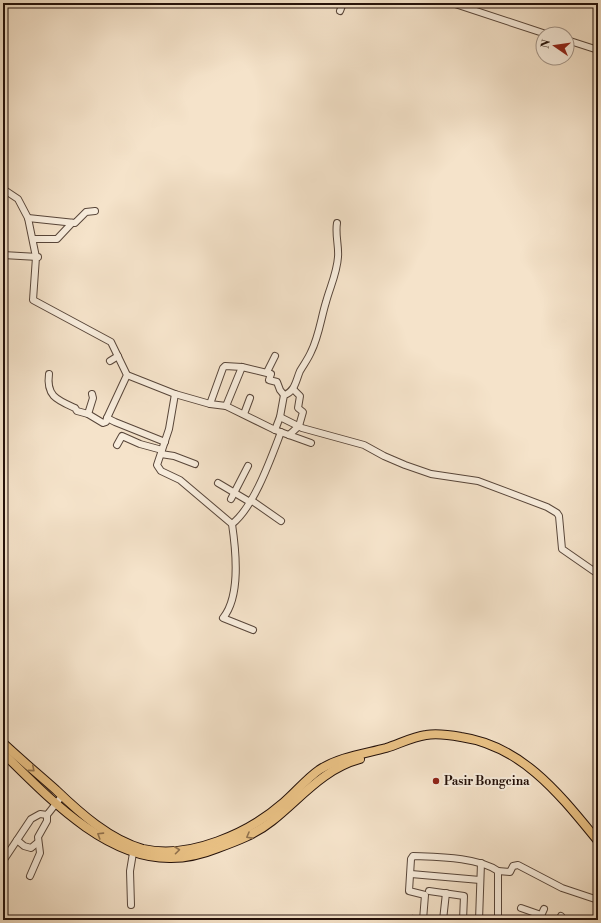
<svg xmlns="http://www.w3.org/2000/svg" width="601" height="923" font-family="'Libre Bodoni',serif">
	<rect width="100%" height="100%" fill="#f5e3ca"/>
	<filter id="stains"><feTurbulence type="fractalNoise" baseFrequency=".005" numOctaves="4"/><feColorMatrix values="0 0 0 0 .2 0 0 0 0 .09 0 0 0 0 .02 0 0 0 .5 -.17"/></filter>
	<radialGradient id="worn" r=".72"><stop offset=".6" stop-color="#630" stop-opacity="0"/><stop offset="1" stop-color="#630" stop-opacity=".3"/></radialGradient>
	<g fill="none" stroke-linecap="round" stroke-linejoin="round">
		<g stroke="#58463a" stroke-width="8">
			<g id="minor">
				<polyline points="452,3 546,34"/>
				<polyline points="340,11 343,3"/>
				<polyline points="567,40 598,50"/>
				<polyline points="3,189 18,199 28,218 36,257 33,300 111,342 126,373 127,375 107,418 115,422 165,442"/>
				<polyline points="28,218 75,223 86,212 95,211"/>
				<polyline points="33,239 57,239 72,223"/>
				<polyline points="3,255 38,257"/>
				<polyline points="110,361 118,356"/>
				<polyline points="267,372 275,356"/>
				<path d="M 49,374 C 46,396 57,400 75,408 L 77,411 L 88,414 L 103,423 L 106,422 L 107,418"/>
				<polyline points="127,375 175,394 210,404 226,406 275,430 311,443"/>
				<path d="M 175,394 L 169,429 L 157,465 L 161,471 L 180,480 L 232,524 C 236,551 241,596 223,618 L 253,630"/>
				<path d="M 210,404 L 223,368 L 225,366 L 242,367 L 271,374 L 269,380 L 277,382 L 280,390 L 284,395 C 295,392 296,380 300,371 C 304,364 308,359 311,352 C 319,336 321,318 326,302 C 330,287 337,273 338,257 C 339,246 335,235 337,223"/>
				<polyline points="226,406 242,367"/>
				<polyline points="88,414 93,398 92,394"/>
				<polyline points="244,414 250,398"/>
				<polyline points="280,417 302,428 364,445 384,456 405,465 431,474 478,481 547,507 557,513 559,516 562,549 598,574"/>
				<polyline points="275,430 280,417 284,395"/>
				<polyline points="289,435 299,426 303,412 298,408 300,396 293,389"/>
				<polyline points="117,445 122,436 140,444 162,450"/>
				<polyline points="161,454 174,456 195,464"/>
				<polyline points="218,483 250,502"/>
				<polyline points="231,499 248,466"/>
				<polyline points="251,500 281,521"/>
				<path d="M 232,524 C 254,507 271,458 281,432"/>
				<polyline points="17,840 24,846 31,848 37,843"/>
				<polyline points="3,861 31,819 40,814 47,815 62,796"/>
				<polyline points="498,871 510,872 513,866 518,865 562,888 598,900"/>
				<polyline points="411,874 480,880"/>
				<polyline points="30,876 40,853 38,837 47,821 47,815"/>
				<polyline points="429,891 464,896 463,920"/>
				<polyline points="131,905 130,871 133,853"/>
				<polyline points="521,908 541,915"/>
				<polyline points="413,919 415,920"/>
				<path d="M 423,920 L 425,895 L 409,891 L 411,859 L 413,856 C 437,857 478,857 498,871 L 498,920"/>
				<polyline points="443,920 446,893"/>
				<polyline points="479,920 481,863"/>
				<polyline points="539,920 544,909"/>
				<polyline points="559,920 561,916"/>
			</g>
		</g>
		<g stroke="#24110a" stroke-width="10">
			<g id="major">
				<path d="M 3,743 C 20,759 38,774 56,790 C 80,813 110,840 143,849 C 189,860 249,833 283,803 C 295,793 306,779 319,770 C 339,757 363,754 386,748 C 399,744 412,737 426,735 C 438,733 450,735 461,737 C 523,746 561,796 598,841"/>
				<path d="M 3,753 C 47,796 105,859 171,858 C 187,858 203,854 218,848 C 237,841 256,834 272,821 C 301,798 323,769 360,759"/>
			</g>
		</g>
		<use href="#minor" stroke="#f8eddd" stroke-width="6"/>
		<use href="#major" stroke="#eac285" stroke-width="8"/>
	</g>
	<defs><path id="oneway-chevron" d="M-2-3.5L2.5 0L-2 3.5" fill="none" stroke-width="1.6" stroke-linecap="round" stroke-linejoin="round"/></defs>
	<g stroke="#91724e">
		<use href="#oneway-chevron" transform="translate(32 769) rotate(41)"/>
		<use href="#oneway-chevron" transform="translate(100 835) rotate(-148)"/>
		<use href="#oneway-chevron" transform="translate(249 836) rotate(151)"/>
		<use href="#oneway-chevron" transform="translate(177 850) rotate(-7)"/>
	</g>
	<circle fill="#8f2418" stroke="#f8eddd" stroke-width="1.5" cx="436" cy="781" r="4"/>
	<g text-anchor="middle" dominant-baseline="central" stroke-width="4" stroke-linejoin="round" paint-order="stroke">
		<g font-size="12" font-weight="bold" fill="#24110a" stroke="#f8eddd" text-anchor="start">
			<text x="444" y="781">Pasir Bongcina</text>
		</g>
	</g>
	<rect width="601" height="923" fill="none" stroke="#f5e3ca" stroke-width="16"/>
	<rect x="4" y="4" width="593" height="915" fill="none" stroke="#24110a" stroke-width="2"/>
	<rect x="8" y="8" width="585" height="907" fill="none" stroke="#24110a"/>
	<g transform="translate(555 46) rotate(283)"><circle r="19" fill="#f8eddd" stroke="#a39589"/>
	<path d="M0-3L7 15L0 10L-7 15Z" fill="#8f2418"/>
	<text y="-6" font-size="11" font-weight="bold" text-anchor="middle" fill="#24110a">N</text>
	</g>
	<rect width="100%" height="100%" filter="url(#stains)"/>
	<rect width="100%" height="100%" fill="url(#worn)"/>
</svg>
